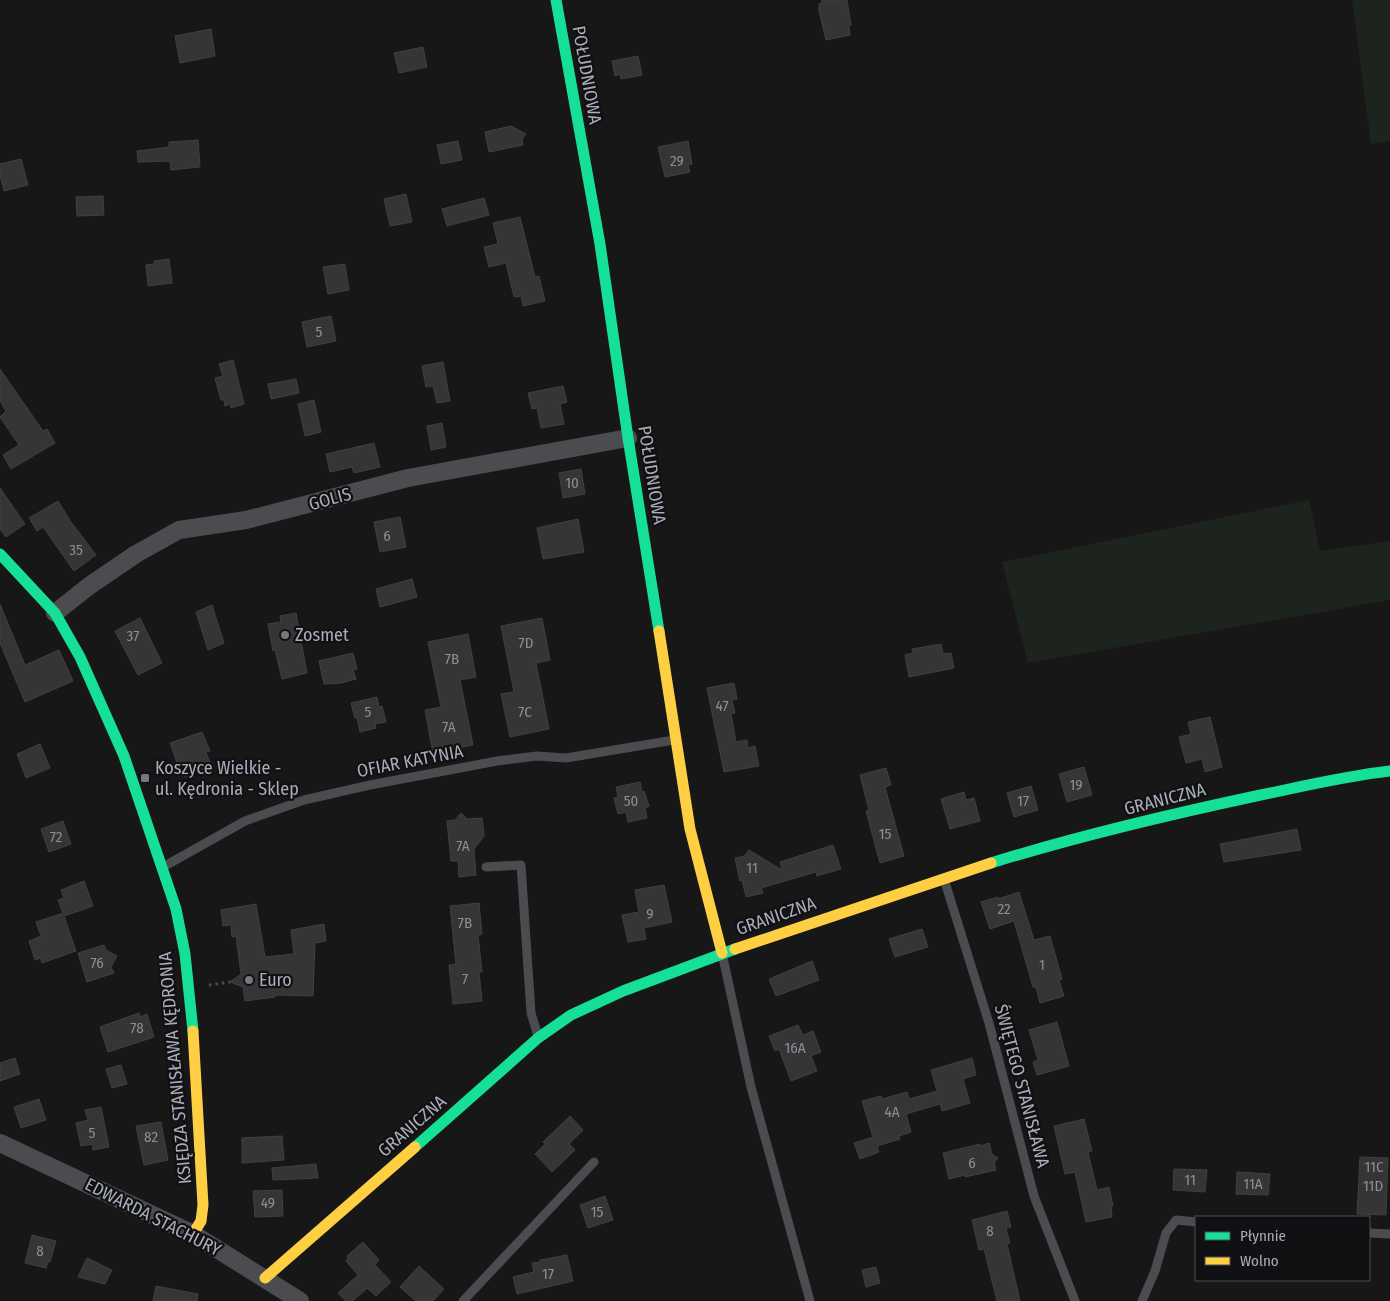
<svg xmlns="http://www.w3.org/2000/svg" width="1390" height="1301" font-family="'Fira Sans Condensed',sans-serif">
	<rect width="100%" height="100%" fill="#171717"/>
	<g fill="#1d241e">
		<polygon points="1352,0 1390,0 1390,141 1371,144"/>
		<polygon points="1309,500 1320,551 1390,541 1390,600 1028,663 1002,562"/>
	</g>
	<g fill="#353536" stroke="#3f4043">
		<polygon points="822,0 847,0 851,25 849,25 850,35 826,40 819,11 819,4 822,3"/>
		<polygon points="211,29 215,56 180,63 175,36"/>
		<polygon points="423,47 427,67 399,73 394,53"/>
		<polygon points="638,56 642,75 621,79 620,74 615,76 612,61"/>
		<polygon points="511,126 526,134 522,139 523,145 489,152 485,132"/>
		<polygon points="198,140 200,167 171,170 170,161 138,162 137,151 169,147 169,142"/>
		<polygon points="458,141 462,160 441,164 437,145"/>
		<polygon points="688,141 692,164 688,165 690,172 665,177 658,147"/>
		<polygon points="21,159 28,185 4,191 0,175 0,164"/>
		<polygon points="406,194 412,222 390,226 384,199"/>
		<polygon points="103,196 104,215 77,216 76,197"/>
		<polygon points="484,198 489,215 447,226 442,209"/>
		<polygon points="520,217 535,277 539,276 545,301 523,306 521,296 514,297 506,263 489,267 484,247 498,244 493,223"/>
		<polygon points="169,259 172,283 148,286 146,265 154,264 154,261"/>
		<polygon points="345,264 349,290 328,294 323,267"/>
		<polygon points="331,316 336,341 307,347 302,322"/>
		<polygon points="233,360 244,404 231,408 230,404 225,406 224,400 221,400 215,378 223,376 219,364"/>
		<polygon points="443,362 450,401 437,403 433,386 426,387 422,366"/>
		<polygon points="0,369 43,431 47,429 55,443 11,469 3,455 19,445 0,417 6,411 0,401"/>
		<polygon points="296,379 299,393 271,399 268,384"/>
		<polygon points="563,386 567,402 560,404 564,424 541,428 537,408 532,409 528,393"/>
		<polygon points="314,400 321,432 305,436 298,404"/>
		<polygon points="442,423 446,447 431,450 427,426"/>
		<polygon points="374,443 380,467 354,473 352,467 330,472 326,454"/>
		<polygon points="581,469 585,494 563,498 559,473"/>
		<polygon points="0,488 25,524 6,537 0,529"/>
		<polygon points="58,501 71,522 96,555 74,571 43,527 37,531 29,518"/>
		<polygon points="400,517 406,547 380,552 374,522"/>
		<polygon points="578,519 584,552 543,559 537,528"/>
		<polygon points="412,579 417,597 380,607 376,589"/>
		<polygon points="0,604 25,665 59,650 73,681 25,702 0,643"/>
		<polygon points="212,605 224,643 208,650 196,612"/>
		<polygon points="296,613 307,673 282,679 275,650 273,651 268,624 281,622 280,616"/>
		<polygon points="140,618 162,663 138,675 115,631"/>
		<polygon points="542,618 550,660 536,663 549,729 510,737 501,694 514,692 501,626"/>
		<polygon points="468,634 476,677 460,680 473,745 433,753 425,710 441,707 428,642"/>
		<polygon points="941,644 943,654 951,653 954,668 909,677 905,655 913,653 912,649"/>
		<polygon points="353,653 357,669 353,670 356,679 341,683 324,684 319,661"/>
		<polygon points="734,683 737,699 732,700 735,713 731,713 736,742 747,740 748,748 755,746 759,766 724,772 707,688"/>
		<polygon points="377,697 379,707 382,706 386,722 375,724 376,728 360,732 357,718 355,718 351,703"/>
		<polygon points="1210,717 1222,767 1205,772 1202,759 1186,763 1179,737 1191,734 1188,722"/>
		<polygon points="202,732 210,751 206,752 211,766 185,777 179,763 177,763 170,743"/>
		<polygon points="40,744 50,768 26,778 17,754"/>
		<polygon points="1084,767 1092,795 1067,802 1059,774"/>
		<polygon points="886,768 891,785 885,787 904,856 880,863 866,811 869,810 860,775"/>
		<polygon points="640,782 642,792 644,791 649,806 645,808 647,818 628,822 626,812 618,814 614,798 618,797 616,787"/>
		<polygon points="1031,786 1038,810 1014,817 1007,793"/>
		<polygon points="964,792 966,800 974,798 980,821 950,829 941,799"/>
		<polygon points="461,813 467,819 482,818 484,836 474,849 476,875 459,877 458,861 451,861 447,821 455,820"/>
		<polygon points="63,821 71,844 49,852 41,829"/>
		<polygon points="1297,829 1301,850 1224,862 1220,844"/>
		<polygon points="833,845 841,869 817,876 816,872 761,888 763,893 746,897 742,880 740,881 735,858 744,856 749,850 782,870 780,862"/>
		<polygon points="84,881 93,906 64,916 76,951 42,963 40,958 35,960 29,941 41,936 36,922 63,913 58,900 64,898 61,890"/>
		<polygon points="664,885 672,922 644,928 646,939 628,942 622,915 639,912 635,890"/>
		<polygon points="1019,892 1034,940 1050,936 1062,979 1059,980 1064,996 1040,1003 1036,987 1033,987 1014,921 990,929 981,902 998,897 998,899"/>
		<polygon points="479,903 482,934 478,935 482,972 479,972 482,1001 453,1004 449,965 456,964 450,906"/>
		<polygon points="256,904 265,957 294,954 291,930 324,924 326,941 315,943 313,996 275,995 275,997 245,1001 243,987 230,982 241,974 236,936 232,937 231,925 223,926 221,910"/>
		<polygon points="922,929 928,947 895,957 889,939"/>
		<polygon points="104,945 106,950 117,956 111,967 114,973 87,982 78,953"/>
		<polygon points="812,961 819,980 776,996 769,979"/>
		<polygon points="139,1013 140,1017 147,1014 154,1037 108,1052 100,1027"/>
		<polygon points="1057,1022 1069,1066 1037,1075 1033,1062 1038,1060 1029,1030"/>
		<polygon points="798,1025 803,1035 813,1031 821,1052 811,1056 817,1071 791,1081 779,1049 775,1051 769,1036"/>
		<polygon points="15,1058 20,1074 0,1081 0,1063"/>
		<polygon points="972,1058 976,1075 963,1079 970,1103 942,1111 940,1104 906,1114 911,1132 899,1136 900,1139 877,1146 879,1152 860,1159 854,1143 873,1137 862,1101 881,1096 882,1099 907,1092 909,1099 937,1091 931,1070"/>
		<polygon points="121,1065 127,1084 112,1088 106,1069"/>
		<polygon points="39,1099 46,1120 21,1128 14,1107"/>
		<polygon points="101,1107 109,1147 93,1150 92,1144 81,1146 76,1123 88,1120 85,1110"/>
		<polygon points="570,1116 583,1130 569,1144 575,1150 552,1172 535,1154 545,1144 543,1142"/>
		<polygon points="1084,1119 1092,1151 1088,1152 1097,1190 1109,1187 1113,1206 1111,1206 1112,1217 1086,1222 1075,1172 1065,1174 1054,1126"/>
		<polygon points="161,1122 168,1160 144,1165 136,1126"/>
		<polygon points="282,1136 284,1160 242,1163 242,1138"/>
		<polygon points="989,1143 992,1154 998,1158 994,1163 996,1170 965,1177 965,1175 949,1179 943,1153 980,1144 980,1146"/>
		<polygon points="1360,1157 1388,1158 1386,1215 1357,1214"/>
		<polygon points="316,1164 318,1178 273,1180 272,1168"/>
		<polygon points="1174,1169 1207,1170 1205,1192 1173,1190"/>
		<polygon points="1237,1172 1270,1174 1268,1195 1236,1194"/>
		<polygon points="282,1190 283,1216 255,1217 253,1191"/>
		<polygon points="605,1196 613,1220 588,1228 580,1205"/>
		<polygon points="1007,1211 1011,1227 1006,1228 1010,1243 1007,1244 1020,1301 997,1301 984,1249 979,1250 972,1220"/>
		<polygon points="32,1235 56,1241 50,1262 48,1262 46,1268 25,1263"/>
		<polygon points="363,1242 379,1260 375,1265 391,1282 376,1296 367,1288 353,1301 346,1301 338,1293 358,1275 346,1261 348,1258 347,1256"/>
		<polygon points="567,1255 573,1281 517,1294 513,1277 534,1272 532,1263 540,1262 540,1260"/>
		<polygon points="87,1258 112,1270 105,1284 78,1277"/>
		<polygon points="419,1266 444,1289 433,1301 416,1301 400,1287"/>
		<polygon points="876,1267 880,1283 866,1287 862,1270"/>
		<polygon points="156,1286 198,1294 197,1301 153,1301"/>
	</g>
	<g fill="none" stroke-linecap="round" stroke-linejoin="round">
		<polyline stroke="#4d4e52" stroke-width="3" stroke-dasharray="2.5 4" stroke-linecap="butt" points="209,985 230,982"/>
		<g stroke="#4b4c50" stroke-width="9">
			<polyline points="163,867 245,821 304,800 370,785 497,761 537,756 566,758 674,740"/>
			<polyline points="486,867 521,865 531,1013 538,1036"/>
			<polyline points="944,879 989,1023 1034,1196 1075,1301"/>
			<polyline points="722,953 751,1087 810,1301"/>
			<polyline points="1369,1233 1390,1234"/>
			<polyline points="463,1301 594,1162"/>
			<polyline points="1142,1301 1155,1271 1166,1233 1176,1220 1196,1222"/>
		</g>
		<g stroke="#4b4c50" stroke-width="18">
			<polyline points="55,613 89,586 136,554 179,530 246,520 408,478 628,438"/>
			<polyline points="0,1143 193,1234 300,1301"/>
		</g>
		<g stroke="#16e098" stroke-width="11">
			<polyline points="556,0 600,244 628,438 659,631"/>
			<polyline points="0,554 55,613 80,657 124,756 176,909 185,954 193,1031"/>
			<path d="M 991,863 C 1078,836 1167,815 1256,796 C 1300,787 1345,776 1390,771"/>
			<polyline points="415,1147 538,1038 571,1015 623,991 735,949"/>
		</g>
		<g stroke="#ffcf43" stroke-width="11">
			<polyline points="659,631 690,829 722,953"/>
			<polyline points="735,949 991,863"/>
			<polyline points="193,1234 201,1221 203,1205 193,1031"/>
			<polyline points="265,1278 415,1147"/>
		</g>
	</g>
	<g fill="#757880" stroke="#111113" stroke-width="2">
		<circle cx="285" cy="635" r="5"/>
		<rect x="140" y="773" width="10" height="10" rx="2.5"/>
		<circle cx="249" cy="980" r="5"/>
	</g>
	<g text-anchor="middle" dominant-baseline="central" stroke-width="4.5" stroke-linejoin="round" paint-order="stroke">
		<g font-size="15" fill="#8b8f98">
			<text x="677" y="161">29</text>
			<text x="319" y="332">5</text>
			<text x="572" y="483">10</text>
			<text x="387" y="536">6</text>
			<text x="76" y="550">35</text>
			<text x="133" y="636">37</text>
			<text x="526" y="643">7D</text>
			<text x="452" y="659">7B</text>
			<text x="722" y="706">47</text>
			<text x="368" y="712">5</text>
			<text x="525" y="712">7C</text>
			<text x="449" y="727">7A</text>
			<text x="1076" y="785">19</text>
			<text x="631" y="801">50</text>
			<text x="1023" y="801">17</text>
			<text x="885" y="834">15</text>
			<text x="56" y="837">72</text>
			<text x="463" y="846">7A</text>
			<text x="752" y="868">11</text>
			<text x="1004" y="909">22</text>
			<text x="650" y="914">9</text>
			<text x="465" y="923">7B</text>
			<text x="97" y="963">76</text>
			<text x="1042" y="965">1</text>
			<text x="465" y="979">7</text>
			<text x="137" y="1028">78</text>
			<text x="795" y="1048">16A</text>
			<text x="892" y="1112">4A</text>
			<text x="92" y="1133">5</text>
			<text x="151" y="1137">82</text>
			<text x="972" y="1163">6</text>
			<text x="1374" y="1167">11C</text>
			<text x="1190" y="1180">11</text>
			<text x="1253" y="1184">11A</text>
			<text x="1373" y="1186">11D</text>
			<text x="268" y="1203">49</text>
			<text x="597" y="1212">15</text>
			<text x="990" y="1231">8</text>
			<text x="40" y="1251">8</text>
			<text x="548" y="1274">17</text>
		</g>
		<g font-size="18" fill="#a8adb8" stroke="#111113">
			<text transform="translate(587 75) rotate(80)">POŁUDNIOWA</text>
			<text transform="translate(652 475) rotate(81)">POŁUDNIOWA</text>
			<text transform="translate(330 499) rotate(-15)">GOLIS</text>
			<text transform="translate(410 761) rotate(-11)">OFIAR KATYNIA</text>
			<text transform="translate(1165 799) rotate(-14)">GRANICZNA</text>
			<text transform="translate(776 916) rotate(-19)">GRANICZNA</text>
			<text transform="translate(175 1068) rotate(-95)">KSIĘDZA STANISŁAWA KĘDRONIA</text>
			<text transform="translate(1022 1086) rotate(75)">ŚWIĘTEGO STANISŁAWA</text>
			<text transform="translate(412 1126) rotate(-41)">GRANICZNA</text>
			<text transform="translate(153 1217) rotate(27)">EDWARDA STACHURY</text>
		</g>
		<g font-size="18" fill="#a8adb8" stroke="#111113" text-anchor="start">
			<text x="295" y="635">Zosmet</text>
			<text x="155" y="768">Koszyce Wielkie -<tspan x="155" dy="21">ul. Kędronia - Sklep</tspan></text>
			<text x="259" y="980">Euro</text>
		</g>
	</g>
	<rect x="1195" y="1216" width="175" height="65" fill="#111113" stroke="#4d4f55"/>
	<rect x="1205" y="1232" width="25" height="8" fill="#16e098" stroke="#4d4f55"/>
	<text x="1240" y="1241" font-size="15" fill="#a8adb8">Płynnie</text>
	<rect x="1205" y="1257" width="25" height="8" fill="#ffcf43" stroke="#4d4f55"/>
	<text x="1240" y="1266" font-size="15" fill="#a8adb8">Wolno</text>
</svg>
